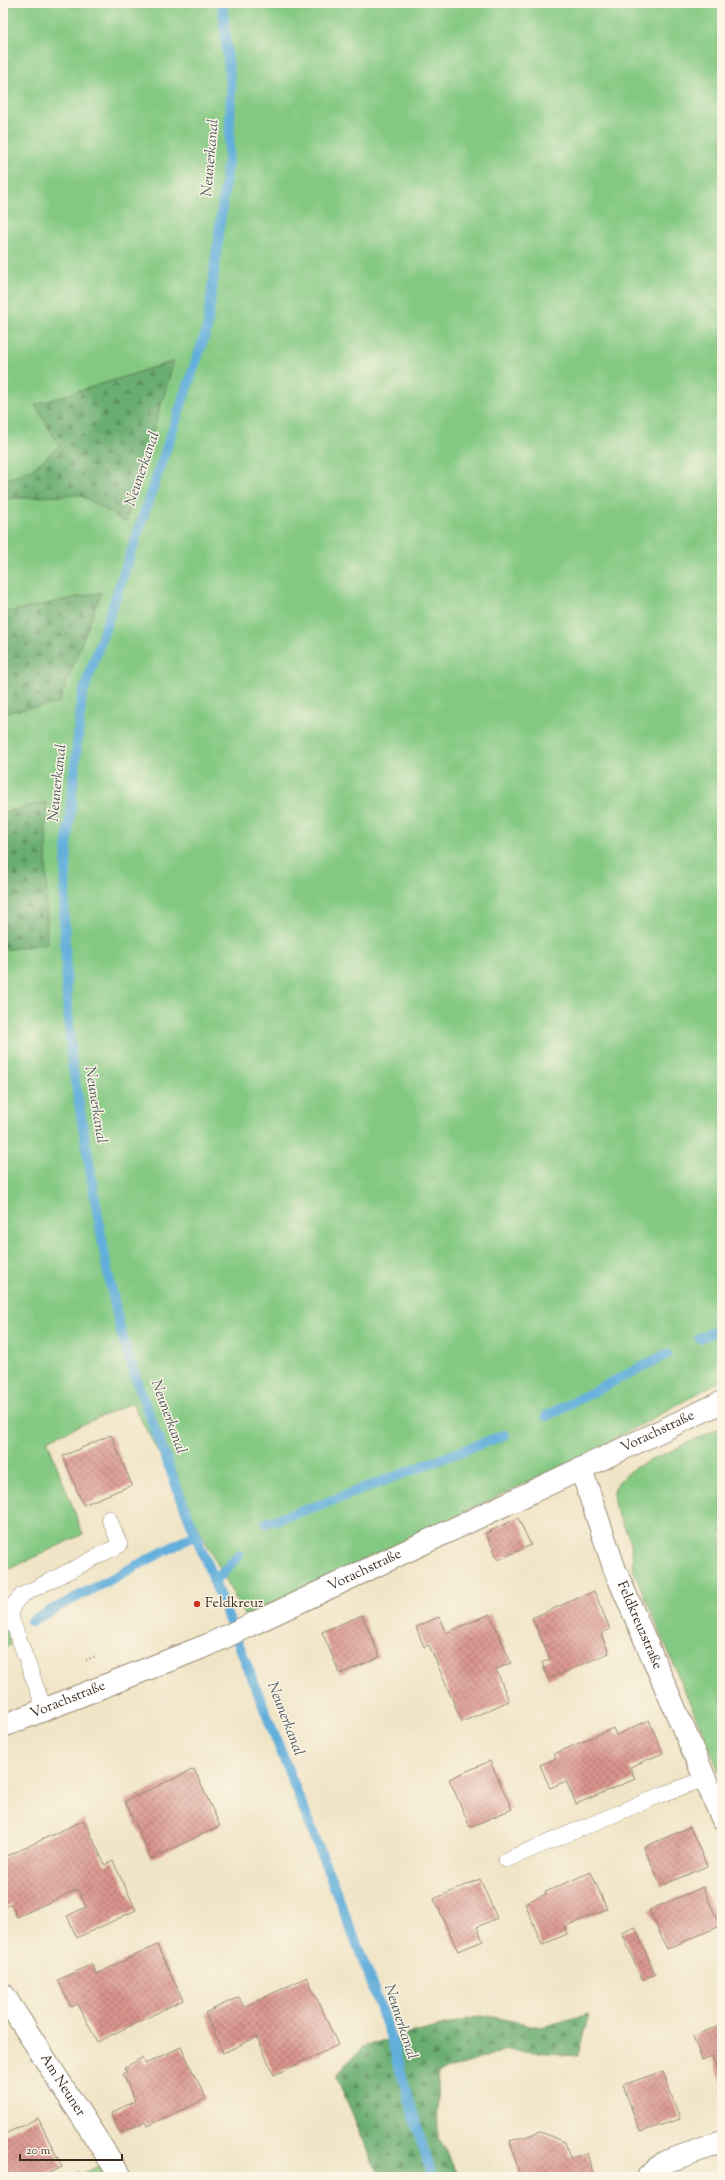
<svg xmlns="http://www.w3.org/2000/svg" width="725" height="2180" font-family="'Sorts Mill Goudy',serif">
	<defs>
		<pattern id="forest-firs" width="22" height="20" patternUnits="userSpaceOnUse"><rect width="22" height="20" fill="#6bad71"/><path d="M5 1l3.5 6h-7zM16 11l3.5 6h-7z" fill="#598d5c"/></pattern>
		<pattern id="building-cross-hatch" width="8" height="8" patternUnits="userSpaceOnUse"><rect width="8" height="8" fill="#d9948e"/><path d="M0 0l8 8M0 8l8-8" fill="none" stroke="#b17973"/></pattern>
	</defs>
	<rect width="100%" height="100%" fill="#fcf5e5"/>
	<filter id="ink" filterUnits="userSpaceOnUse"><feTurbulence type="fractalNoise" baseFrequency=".025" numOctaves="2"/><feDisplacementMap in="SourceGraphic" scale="8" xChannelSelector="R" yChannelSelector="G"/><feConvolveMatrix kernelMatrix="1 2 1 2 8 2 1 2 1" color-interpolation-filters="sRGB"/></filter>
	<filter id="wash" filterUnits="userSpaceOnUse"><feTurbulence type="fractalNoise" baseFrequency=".012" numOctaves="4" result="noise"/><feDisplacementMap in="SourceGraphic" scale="16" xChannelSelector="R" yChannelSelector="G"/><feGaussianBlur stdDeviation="0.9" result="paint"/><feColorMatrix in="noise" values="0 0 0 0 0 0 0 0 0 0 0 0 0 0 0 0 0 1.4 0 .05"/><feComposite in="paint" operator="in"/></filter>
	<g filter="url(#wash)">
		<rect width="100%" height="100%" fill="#f1e5c7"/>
		<g fill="#84c983" stroke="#607a50">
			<polygon points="3,3 722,3 722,1380 591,1452 245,1616 132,1403 47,1440 83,1534 3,1572"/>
			<path d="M 722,1427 L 722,1778 L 633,1569 C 632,1562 633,1552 631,1544 C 622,1512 595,1495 634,1468 Z"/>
			<polygon points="3,1618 11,1645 3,1648"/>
			<polygon points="111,2160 121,2177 76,2177"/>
		</g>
		<g fill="url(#forest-firs)" stroke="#536c48">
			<polygon points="174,361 126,522 80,495 3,499 5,480 34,468 59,446 35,405"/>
			<polygon points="101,592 59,703 3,713 3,613"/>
			<polygon points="46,802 47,944 3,950 3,812"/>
			<polygon points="589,2014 578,2055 507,2050 437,2073 438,2138 460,2177 379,2177 336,2076 363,2046 484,2015 541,2027"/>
		</g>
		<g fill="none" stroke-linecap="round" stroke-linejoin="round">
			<g stroke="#62afdb" stroke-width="10">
				<polyline points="222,3 231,89 229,153 207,329 82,696 67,844 64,918 67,999 72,1063 107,1269 121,1332 137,1382 174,1480 365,1965 388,2029 432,2177"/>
				<polyline points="699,1338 722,1329"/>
				<polyline points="546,1416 667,1354"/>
				<polyline points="266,1523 331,1501 504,1435"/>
				<polyline points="215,1581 239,1555"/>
				<polyline points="31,1621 197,1534"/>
			</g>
		</g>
		<g id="blocks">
			<g fill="url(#building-cross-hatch)">
				<polygon points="111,1435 132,1485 83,1505 63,1456"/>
				<polygon points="518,1518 531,1545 498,1560 486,1533"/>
				<polygon points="594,1591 610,1629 601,1634 609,1653 548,1679 542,1663 550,1659 532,1618"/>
				<polygon points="490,1614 511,1663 496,1669 509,1701 462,1722 429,1645 424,1647 416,1627 439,1617 446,1633"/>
				<polygon points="362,1615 380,1657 340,1674 322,1632"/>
				<polygon points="649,1720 663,1753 630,1767 635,1779 576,1804 566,1781 550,1788 540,1765 556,1758 554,1754 613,1728 616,1735"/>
				<polygon points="490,1761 512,1809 470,1827 449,1779"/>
				<polygon points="194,1769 220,1826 151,1859 125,1801"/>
				<polygon points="84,1820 105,1865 113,1861 136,1910 77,1938 67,1916 86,1907 78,1889 17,1917 11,1904 3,1908 3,1858"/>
				<polygon points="690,1827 707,1866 661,1886 644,1847"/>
				<polygon points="591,1872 607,1909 564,1927 567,1934 542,1945 525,1903 546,1894 545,1892"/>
				<polygon points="480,1879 497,1918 477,1927 483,1941 458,1951 434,1899"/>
				<polygon points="703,1887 720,1926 667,1949 649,1910"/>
				<polygon points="635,1927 655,1974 642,1980 622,1933"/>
				<polygon points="157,1945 183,2000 97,2042 78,2004 71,2007 58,1980 92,1964 96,1974"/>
				<polygon points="307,1977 338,2045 274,2075 257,2037 223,2053 205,2013 239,1997 244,2007"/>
				<polygon points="722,2025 722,2082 712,2056 702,2060 693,2036"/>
				<polygon points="181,2047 206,2099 147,2126 145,2122 120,2133 111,2113 135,2101 123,2074 127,2072 125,2067 142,2058 145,2064"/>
				<polygon points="663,2071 680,2119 640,2132 623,2085"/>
				<polygon points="38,2118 62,2167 42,2177 3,2177 3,2135"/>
				<polygon points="541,2132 565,2142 570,2158 587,2153 594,2177 520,2177 510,2141"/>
			</g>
		</g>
	</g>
	<g filter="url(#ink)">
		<use href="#blocks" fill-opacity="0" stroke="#968872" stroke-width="1"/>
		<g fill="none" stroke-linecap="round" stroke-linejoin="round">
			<g stroke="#968872" stroke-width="16">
				<g id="lane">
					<polyline points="45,1711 11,1617 13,1605 22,1595 120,1545 109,1518"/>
					<polyline points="506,1860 663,1794 705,1779"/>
				</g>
			</g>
			<g stroke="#968872" stroke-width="24">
				<g id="street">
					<path id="s1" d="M 581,1469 L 615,1570 L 722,1818"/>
					<path id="s2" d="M 3,1726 L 208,1645 L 722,1402"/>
					<path id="s3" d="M 3,1994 L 121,2177"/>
					<polyline points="648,2177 665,2162 722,2142"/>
				</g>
			</g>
			<g stroke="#968872" stroke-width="2.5" stroke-dasharray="1 3" stroke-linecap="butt">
				<polyline points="86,1660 96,1656"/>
				<polyline points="3,1688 10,1688"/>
				<polyline points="72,2177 83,2172"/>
			</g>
			<use href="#lane" stroke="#fff" stroke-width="15"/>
			<use href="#street" stroke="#fff" stroke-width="22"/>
		</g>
	</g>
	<circle fill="#c8321e" stroke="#fcf5e5" stroke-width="1.5" cx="197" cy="1604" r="4"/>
	<g text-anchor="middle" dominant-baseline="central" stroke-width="3" stroke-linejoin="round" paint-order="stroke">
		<g font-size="14" fill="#3b2a1e" stroke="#fcf5e5">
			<text stroke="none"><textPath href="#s2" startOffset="718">Vorachstraße</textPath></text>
			<text stroke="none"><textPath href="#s2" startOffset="394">Vorachstraße</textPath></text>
			<text stroke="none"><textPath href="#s1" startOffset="167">Feldkreuzstraße</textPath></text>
			<text stroke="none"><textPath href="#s2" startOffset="70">Vorachstraße</textPath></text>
			<text stroke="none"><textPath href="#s3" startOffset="109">Am Neuner</textPath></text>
		</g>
		<g font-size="14" fill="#3b2a1e" stroke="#fcf5e5" text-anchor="start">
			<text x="205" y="1604">Feldkreuz</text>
		</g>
		<g font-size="15" font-style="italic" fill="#495960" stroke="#fcf5e5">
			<text transform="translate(211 158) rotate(-85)">Neunerkanal</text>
			<text transform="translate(143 469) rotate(-71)">Neunerkanal</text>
			<text transform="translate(58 783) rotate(-84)">Neunerkanal</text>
			<text transform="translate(95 1105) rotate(81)">Neunerkanal</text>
			<text transform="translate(168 1417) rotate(70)">Neunerkanal</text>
			<text transform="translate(285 1719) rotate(69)">Neunerkanal</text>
			<text transform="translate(400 2022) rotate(72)">Neunerkanal</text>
		</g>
	</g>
	<rect width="725" height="2180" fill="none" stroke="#fcf5e5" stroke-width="16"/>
	<path d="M20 2154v6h102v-6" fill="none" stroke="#3b2a1e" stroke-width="2"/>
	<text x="26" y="2154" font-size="12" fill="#3b2a1e" stroke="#fcf5e5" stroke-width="3" paint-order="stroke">20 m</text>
</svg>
